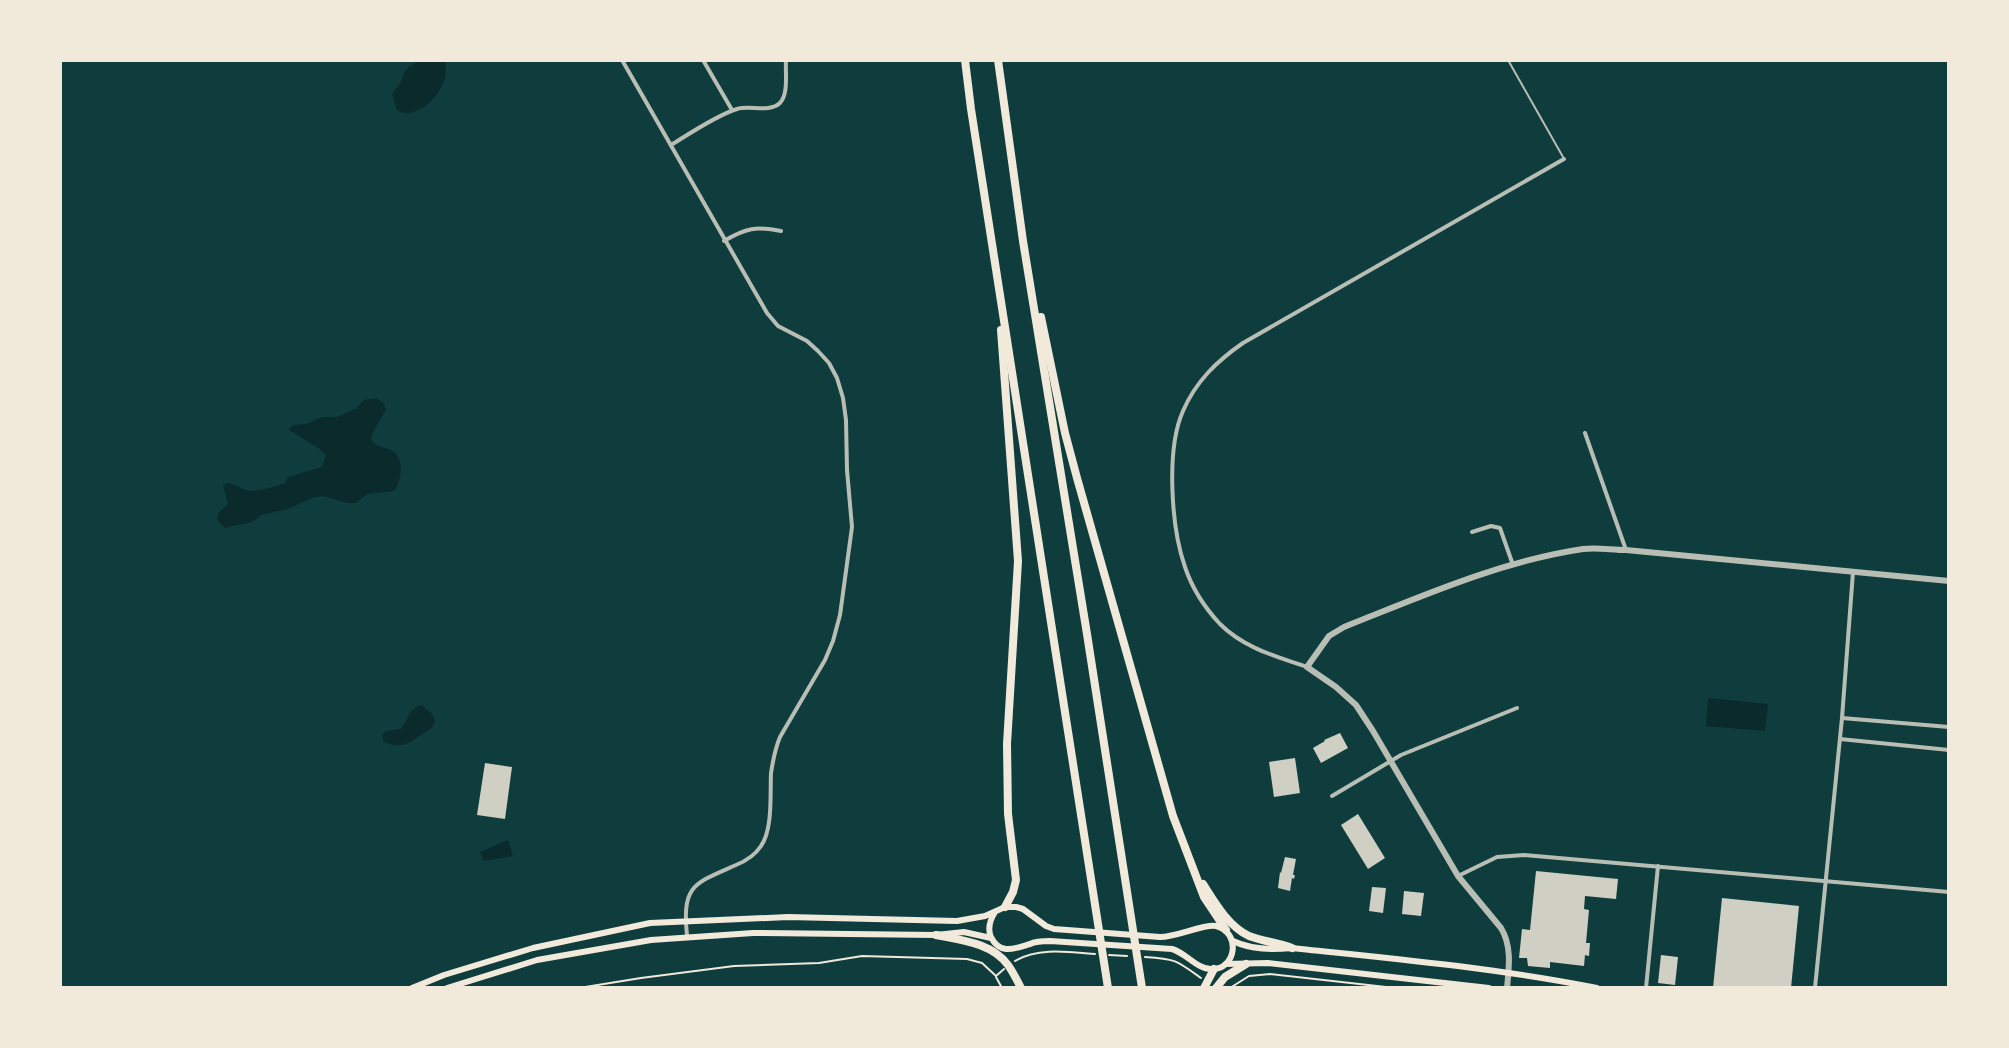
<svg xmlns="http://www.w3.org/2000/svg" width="2009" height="1048" font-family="'PT Sans',sans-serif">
	<rect width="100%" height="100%" fill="#0f3d3e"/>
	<g fill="#0a2a2b">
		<path d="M 420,60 L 446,60 C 445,66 447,75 444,81 C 438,98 416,121 397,110 L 392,94 L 401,82 L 404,72 L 409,67 Z"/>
		<path d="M 377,398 L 384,404 L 386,410 C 383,414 371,435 371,439 C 378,450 385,445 394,452 C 405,461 401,482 394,491 L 367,494 L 356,503 L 347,503 L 323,496 L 312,498 L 288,509 L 261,515 L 252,522 L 225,528 L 217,520 L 219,512 L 228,504 L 223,486 L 227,483 C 235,484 239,488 246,490 C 253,493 278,486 285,483 L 288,477 L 322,467 L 326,455 L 318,448 L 289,430 L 293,425 L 306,424 L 322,417 L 337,417 L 355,409 L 364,400 Z"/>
		<polygon points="1708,698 1768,704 1765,731 1706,726"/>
		<path d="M 422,705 L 433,715 L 435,721 C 432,730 429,730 421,735 C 408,744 398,750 383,741 L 382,735 L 386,731 L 401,729 C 409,719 408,708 422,705 Z"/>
		<polygon points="508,840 513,856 483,861 480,852"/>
	</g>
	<g fill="#cfcfc3">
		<polygon points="1340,733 1348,748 1321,763 1313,748 1325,741 1324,740"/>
		<polygon points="1295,758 1300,793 1274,797 1269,762"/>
		<polygon points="485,763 512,767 505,819 477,815"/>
		<polygon points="1358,814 1385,858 1368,869 1341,825"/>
		<polygon points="1285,857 1296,859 1293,875 1295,875 1294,879 1292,878 1290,891 1278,888 1280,872 1281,873"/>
		<polygon points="1536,871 1618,879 1616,899 1585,896 1584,909 1589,910 1586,943 1590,943 1589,956 1585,955 1584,966 1550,962 1550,968 1528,966 1527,958 1519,958 1522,929 1530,930"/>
		<polygon points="1372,887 1386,888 1383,913 1369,911"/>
		<polygon points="1404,891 1424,893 1421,916 1402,914"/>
		<polygon points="1722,898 1799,906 1791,988 1713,988"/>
		<polygon points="1661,955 1678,957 1675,985 1658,983"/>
	</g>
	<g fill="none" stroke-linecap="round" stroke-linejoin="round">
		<g stroke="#f1e9da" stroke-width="2">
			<polyline points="1109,955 1127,956"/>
			<path d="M 1145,957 C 1176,959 1176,960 1201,978"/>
			<path d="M 1015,961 C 1038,947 1069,952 1095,954"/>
			<polyline points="996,977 1002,988"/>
			<polyline points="579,988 641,978 734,966 819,963 862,956 967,959 982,963 996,976 1004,969"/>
			<polyline points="1230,988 1249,976 1270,974 1395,988"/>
		</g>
		<polyline stroke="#b8beb3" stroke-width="2" points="1508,60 1563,157"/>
		<g stroke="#b8beb3" stroke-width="4">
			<path d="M 622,60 L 767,313 L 778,326 L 807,341 L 818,351 L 829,363 L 837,378 L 843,398 L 846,420 L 847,470 L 852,527 L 840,615 L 833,641 L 825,660 L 780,737 C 775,749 773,760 771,773 C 770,794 773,829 761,846 C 755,855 746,861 736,865 C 693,884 682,885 687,936"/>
			<polyline points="703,60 732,110"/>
			<path d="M 671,145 C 689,134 717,115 737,109 C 750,105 769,113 780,103 C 789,93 785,72 786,60"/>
			<path d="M 724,241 C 746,228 756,226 781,231"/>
			<polyline points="1585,433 1626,550"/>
			<polyline points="1472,532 1491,526 1500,528 1513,565"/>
			<path d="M 1307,667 C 1275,656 1244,648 1220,624 C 1205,608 1192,588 1185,567 C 1171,527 1166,449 1183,411 C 1196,381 1217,361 1243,343 L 1564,159"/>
			<polyline points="1842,718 1949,727"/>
			<polyline points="1840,739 1949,750"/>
			<polyline points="1332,796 1401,755 1517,708"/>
			<polyline points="1458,876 1497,857 1524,855 1949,892"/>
			<polyline points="1646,988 1658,866"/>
			<polyline points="1815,988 1842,718 1853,572"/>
		</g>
		<path stroke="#b8beb3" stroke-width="6" d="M 1507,988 C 1509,967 1512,946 1501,928 L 1458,876 L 1373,731 L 1356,705 L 1336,687 L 1307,667 L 1329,636 L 1344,627 C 1420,597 1501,561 1583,549 C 1597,547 1612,550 1626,550 L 1949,581"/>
		<g stroke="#f1e9da" stroke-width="6">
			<path d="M 1233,941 C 1252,950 1272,950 1292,948 C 1394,959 1497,968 1597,988"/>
			<polyline points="1226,964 1268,963 1489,988"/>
			<path d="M 412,988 L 444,975 L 533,948 L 650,923 L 788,917 L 957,921 L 985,916 L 1005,907 L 1016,907 L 1023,909 L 1046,926 L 1054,929 L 1160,937 C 1177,937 1203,924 1216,926 C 1241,932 1237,970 1211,969 C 1197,969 1186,953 1172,949 L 1050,941 C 1043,941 1036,941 1030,944 C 1016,948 1000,956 991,937 C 987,928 990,920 995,912"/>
			<polyline points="447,988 537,960 651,940 753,933 936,935 964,932 991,938"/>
		</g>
		<g stroke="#f1e9da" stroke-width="8">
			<polyline points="965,60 971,109 1108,988"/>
			<polyline points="998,60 1023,241 1087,634 1142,988"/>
			<polyline points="1041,317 1065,433 1077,478 1173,816 1204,897 1226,930"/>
			<polyline points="1001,330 1018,561 1007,744 1008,814 1016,880 1013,892 1005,907"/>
			<path d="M 1203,884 C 1215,903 1228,926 1249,936 C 1262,941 1279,943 1292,948"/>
			<path d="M 936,935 C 961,940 992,943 1008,965 C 1013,972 1017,980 1021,988"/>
			<polyline points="1204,988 1214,969"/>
			<polyline points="1216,988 1225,977 1246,964"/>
		</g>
	</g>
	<rect width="2009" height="1048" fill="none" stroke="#f1e9da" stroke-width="124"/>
</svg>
